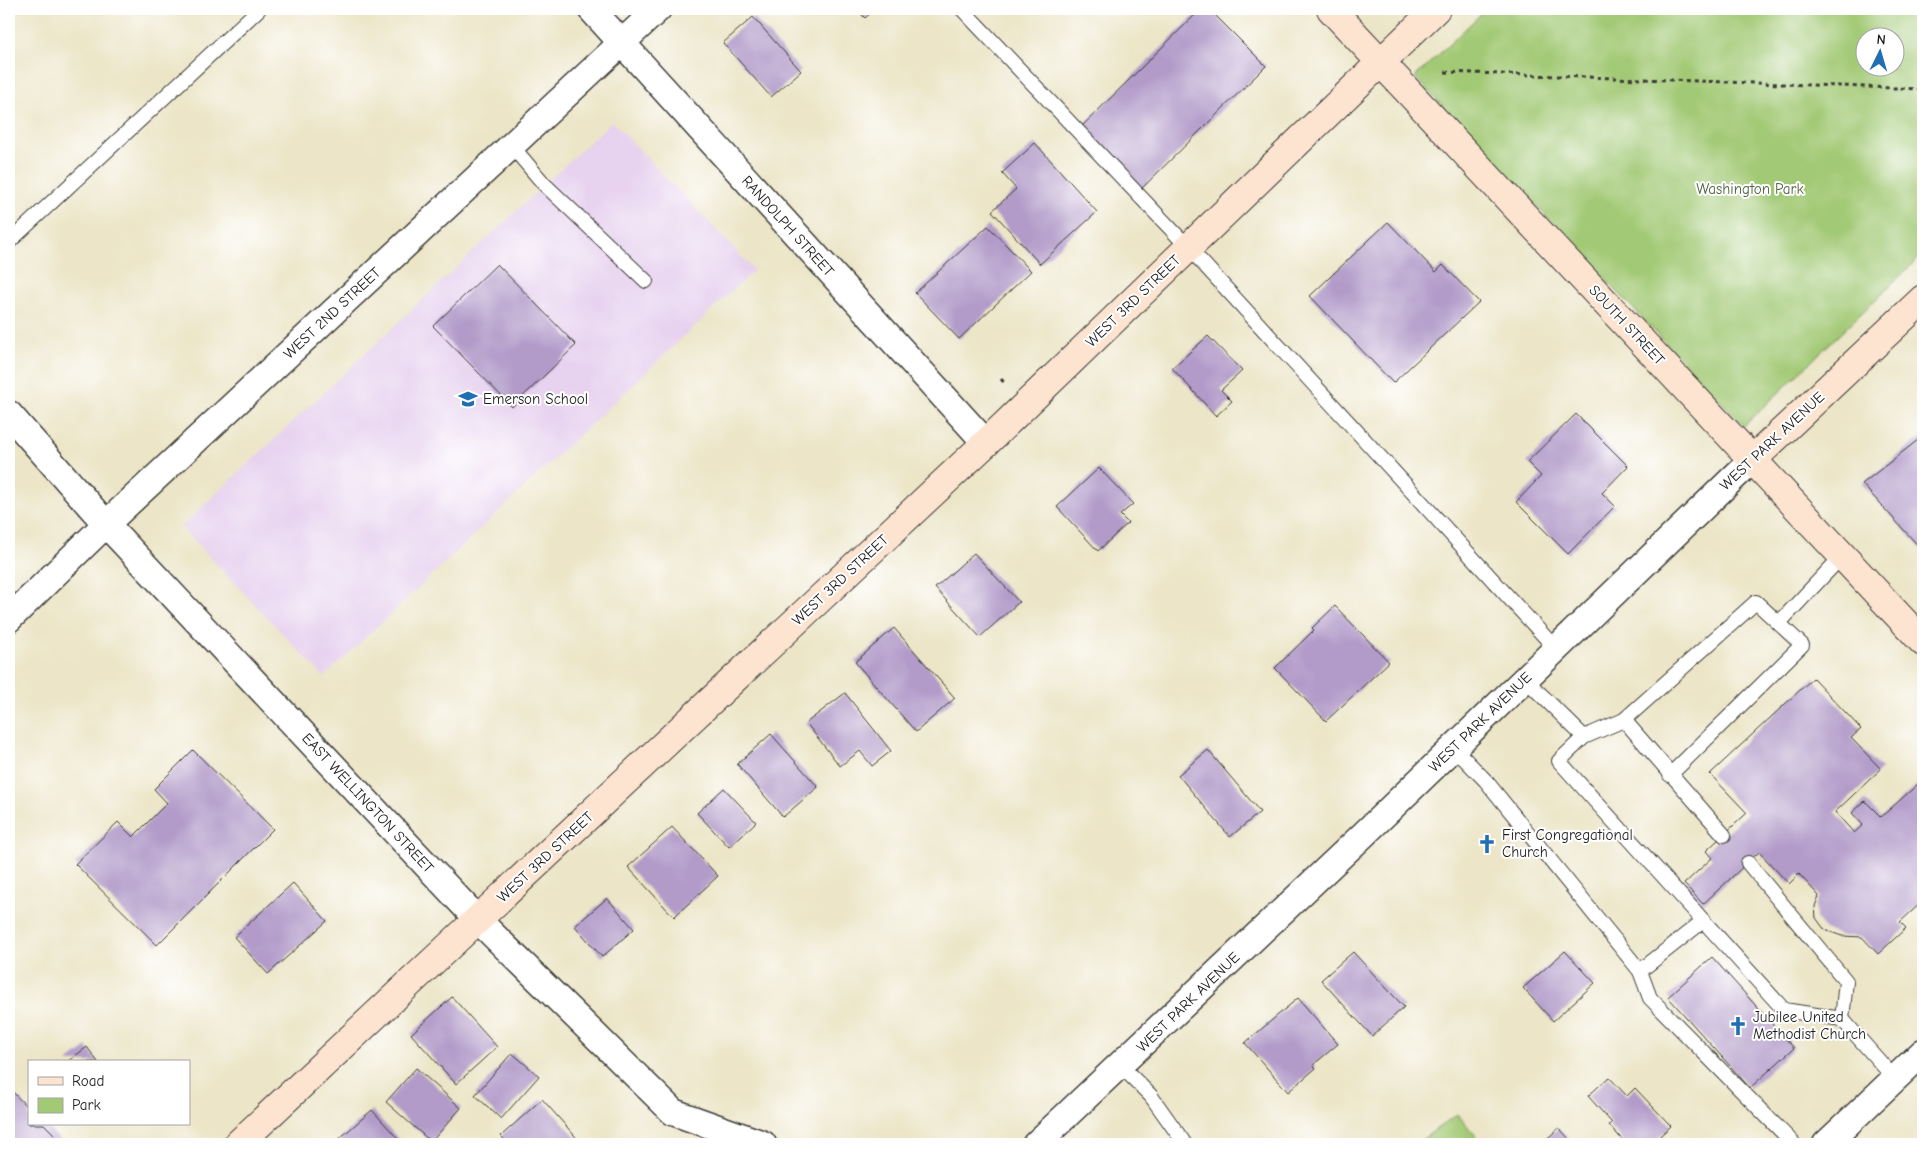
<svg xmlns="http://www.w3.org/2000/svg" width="1932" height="1153" font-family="'Comic Neue',sans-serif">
	<rect width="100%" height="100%" fill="#fff"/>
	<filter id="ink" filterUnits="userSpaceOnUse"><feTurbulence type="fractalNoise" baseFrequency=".02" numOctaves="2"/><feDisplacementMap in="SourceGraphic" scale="10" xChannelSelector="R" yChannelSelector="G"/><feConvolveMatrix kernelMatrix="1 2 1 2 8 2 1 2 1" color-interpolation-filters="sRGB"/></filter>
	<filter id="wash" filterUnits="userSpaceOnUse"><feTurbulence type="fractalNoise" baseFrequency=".0096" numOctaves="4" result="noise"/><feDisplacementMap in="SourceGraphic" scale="20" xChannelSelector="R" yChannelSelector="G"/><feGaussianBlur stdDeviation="1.12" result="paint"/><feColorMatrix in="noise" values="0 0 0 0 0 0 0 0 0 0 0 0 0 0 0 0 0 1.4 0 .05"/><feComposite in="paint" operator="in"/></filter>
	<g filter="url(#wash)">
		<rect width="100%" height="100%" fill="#ece5c7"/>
		<polygon fill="#e7d2ef" points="612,121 754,270 324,677 181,527"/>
		<g fill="#a2c974" stroke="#5f7248" fill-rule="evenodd">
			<path d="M 1486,9 L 1923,9 L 1923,254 L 1744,426 L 1415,77 ZM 1864,38 L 1894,38 L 1894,68 L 1864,68 Z"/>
			<polygon points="1457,1114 1483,1144 1416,1144"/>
		</g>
		<g id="blocks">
			<g fill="#b29bc9">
				<polygon points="856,9 875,9 865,18"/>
				<polygon points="1201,9 1209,9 1266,66 1137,193 1076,132"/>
				<polygon points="753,17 801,71 771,97 723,43"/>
				<polygon points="1035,143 1097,212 1040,264 992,211 1016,189 1002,173"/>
				<polygon points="1388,222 1436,272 1443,265 1479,302 1393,383 1310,296"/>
				<polygon points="988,226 1031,271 959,339 915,293"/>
				<polygon points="497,264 576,345 512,407 433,326"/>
				<polygon points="1208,336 1242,371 1221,390 1232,401 1216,416 1172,368"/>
				<polygon points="1576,414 1628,466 1602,493 1615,506 1568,554 1516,502 1541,476 1527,462"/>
				<polygon points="1923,436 1923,551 1862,484"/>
				<polygon points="1099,468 1133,504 1120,515 1128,523 1098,551 1057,507"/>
				<polygon points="974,553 1019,602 980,637 935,588"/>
				<polygon points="1335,606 1389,662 1326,721 1275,668 1314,630 1312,628"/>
				<polygon points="894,628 955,698 916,732 855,662"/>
				<polygon points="1813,678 1861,729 1851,738 1881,769 1835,812 1854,833 1863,825 1852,813 1865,801 1881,817 1918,784 1923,790 1923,901 1900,922 1906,928 1878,954 1862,937 1842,936 1825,930 1816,918 1815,906 1819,896 1799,874 1789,884 1759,852 1703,904 1684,884 1712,858 1706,851 1747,813 1710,774"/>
				<polygon points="845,693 891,751 872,766 860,751 840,766 806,723"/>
				<polygon points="771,734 818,787 783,817 737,764"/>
				<polygon points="193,750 273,829 157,945 75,864 118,822 133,837 167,803 154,789"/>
				<polygon points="1208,750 1260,812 1230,837 1178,775"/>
				<polygon points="724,788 756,822 729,847 697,813"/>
				<polygon points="672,827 718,876 674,917 628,867"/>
				<polygon points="293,883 327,921 268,974 234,937"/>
				<polygon points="607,898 634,929 602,957 575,926"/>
				<polygon points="1565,951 1595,983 1553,1021 1523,988"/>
				<polygon points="1353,952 1404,1007 1372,1036 1321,980"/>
				<polygon points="1712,957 1794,1048 1750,1088 1668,997"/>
				<polygon points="452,997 497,1047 456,1084 411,1034"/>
				<polygon points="1298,998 1338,1044 1313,1065 1316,1068 1288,1092 1245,1043"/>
				<polygon points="87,1047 98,1062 67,1062"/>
				<polygon points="512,1053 539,1076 501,1119 475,1095"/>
				<polygon points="416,1068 461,1108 431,1142 386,1102"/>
				<polygon points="1609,1077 1627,1096 1635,1088 1671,1126 1651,1144 1626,1144 1609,1125 1612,1123 1588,1096"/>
				<polygon points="9,1088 29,1109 29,1124 44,1124 64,1144 9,1144"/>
				<polygon points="542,1099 582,1144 509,1144 501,1136"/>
				<polygon points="372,1110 403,1144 346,1144 340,1138"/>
				<polygon points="1559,1128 1574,1144 1541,1144"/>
			</g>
		</g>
	</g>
	<g filter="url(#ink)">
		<use href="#blocks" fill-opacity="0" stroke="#3b3a36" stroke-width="1"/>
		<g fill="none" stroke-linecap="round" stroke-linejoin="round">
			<g stroke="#3b3a36" stroke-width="16">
				<g id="lane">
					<polyline points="962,9 1188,247 1556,649"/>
					<polyline points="511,145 544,184 646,281"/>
					<polyline points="9,242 259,9"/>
					<polyline points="1779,623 1842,556"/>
					<polyline points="1525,679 1584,737"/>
					<polyline points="1624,720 1756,602 1802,645 1670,775"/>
					<polyline points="1454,748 1486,781 1640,971 1703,921"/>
					<polyline points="1724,835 1624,720 1584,737 1559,761 1784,1010 1842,1019 1895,1079"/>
					<polyline points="1748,863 1846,981 1842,1019"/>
					<polyline points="1640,971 1650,998 1794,1144"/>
					<polyline points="1121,1066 1151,1096 1185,1144"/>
				</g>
			</g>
			<g stroke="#3b3a36" stroke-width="29">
				<g id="street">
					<polyline points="591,9 986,443"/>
					<polyline points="9,414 106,524 478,920 673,1112 763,1144"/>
					<polyline points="9,619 106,524 658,9"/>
					<polyline points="1036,1144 1362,836 1753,459"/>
					<polyline points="1826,1144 1923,1052"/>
				</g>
			</g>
			<g stroke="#3b3a36" stroke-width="30">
				<g id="secondary">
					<polyline points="1331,9 1923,642"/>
					<polyline points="1753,459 1923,299"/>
					<polyline points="238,1144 986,443 1436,9"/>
				</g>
			</g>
			<g stroke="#3b3a36" stroke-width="3" stroke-dasharray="4 4" stroke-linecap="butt">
				<polyline points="1445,72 1923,89"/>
				<polyline points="1001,379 1006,385"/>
			</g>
			<use href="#lane" stroke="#fff" stroke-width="14"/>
			<use href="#street" stroke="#fff" stroke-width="26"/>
			<use href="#secondary" stroke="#fde4d1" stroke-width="28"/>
		</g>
	</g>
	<defs>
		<g id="school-bare" transform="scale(1.5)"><path d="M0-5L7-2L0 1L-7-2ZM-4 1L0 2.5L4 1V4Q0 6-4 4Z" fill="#1f6fb2" stroke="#fff" stroke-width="2.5" paint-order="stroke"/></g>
		<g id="church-bare" transform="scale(1.5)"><path d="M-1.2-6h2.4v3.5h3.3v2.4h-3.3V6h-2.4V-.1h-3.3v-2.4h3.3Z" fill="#1f6fb2" stroke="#fff" stroke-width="2.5" paint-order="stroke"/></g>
	</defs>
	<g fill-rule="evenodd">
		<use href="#school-bare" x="468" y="399"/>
		<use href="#church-bare" x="1487" y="844"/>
		<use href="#church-bare" x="1738" y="1026"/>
	</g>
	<g text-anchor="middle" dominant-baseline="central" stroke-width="4" stroke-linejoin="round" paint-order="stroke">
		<g font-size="15" fill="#52613f" stroke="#fff">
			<text x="1750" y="189">Washington Park</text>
		</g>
		<g font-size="15" fill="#1c1c1c" stroke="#fff">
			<text transform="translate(788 226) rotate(48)">RANDOLPH STREET</text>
			<text transform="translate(1133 301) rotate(-44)">WEST 3RD STREET</text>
			<text transform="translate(332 313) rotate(-43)">WEST 2ND STREET</text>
			<text transform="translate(1627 325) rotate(47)">SOUTH STREET</text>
			<text transform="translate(1772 441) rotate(-43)">WEST PARK AVENUE</text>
			<text transform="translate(840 580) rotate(-43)">WEST 3RD STREET</text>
			<text transform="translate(1480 722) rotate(-44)">WEST PARK AVENUE</text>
			<text transform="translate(368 803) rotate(47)">EAST WELLINGTON STREET</text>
			<text transform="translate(545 857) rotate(-43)">WEST 3RD STREET</text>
			<text transform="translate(1188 1002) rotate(-44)">WEST PARK AVENUE</text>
		</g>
		<g font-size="15" fill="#1c1c1c" stroke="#fff" text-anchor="start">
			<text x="483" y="399">Emerson School</text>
			<text x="1502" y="835">First Congregational<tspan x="1502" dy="17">Church</tspan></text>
			<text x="1753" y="1017">Jubilee United<tspan x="1753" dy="17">Methodist Church</tspan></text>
		</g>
	</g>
	<rect width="1932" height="1153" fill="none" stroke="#fff" stroke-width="30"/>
	<rect x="28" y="1060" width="162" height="65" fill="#ffffff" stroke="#a4a4a4"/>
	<rect x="38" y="1077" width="25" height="8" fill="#fde4d1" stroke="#a4a4a4"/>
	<text x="72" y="1086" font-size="15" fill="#1c1c1c">Road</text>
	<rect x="38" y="1098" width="25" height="15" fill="#a2c974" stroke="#a4a4a4"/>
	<text x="72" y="1110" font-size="15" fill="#1c1c1c">Park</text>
	<g transform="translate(1880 52) rotate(5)"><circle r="24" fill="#ffffff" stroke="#a4a4a4"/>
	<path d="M0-4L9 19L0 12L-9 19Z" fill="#1f6fb2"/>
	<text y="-8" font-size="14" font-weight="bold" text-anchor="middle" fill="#1c1c1c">N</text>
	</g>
</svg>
